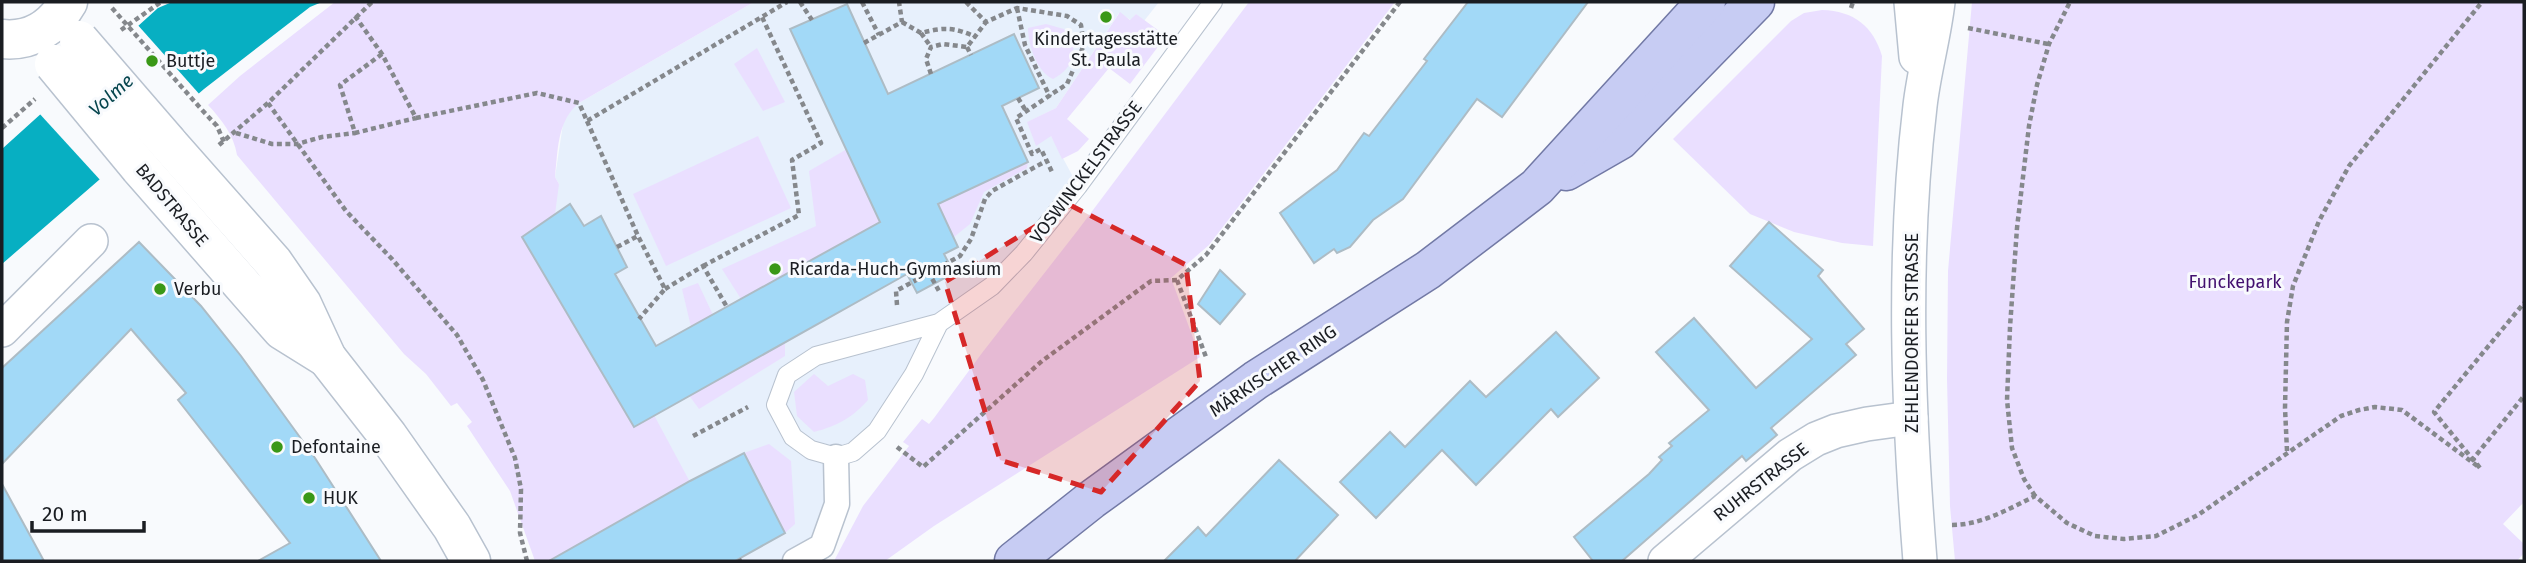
<svg xmlns="http://www.w3.org/2000/svg" width="2526" height="563" font-family="'Fira Sans',sans-serif">
	<rect width="100%" height="100%" fill="#f8fafd"/>
	<polygon fill="#e7f0fc" points="754,2 1159,2 1144,21 1136,14 1131,20 1119,13 1056,108 1028,122 1051,136 1078,186 1024,253 952,312 877,431 837,457 837,504 795,561 549,561 690,482 634,427 522,237 559,184 555,177 563,124 567,113 579,103"/>
	<g fill="#eadfff">
		<path d="M 335,2 L 754,2 L 579,103 C 557,121 558,150 555,177 L 559,184 L 555,214 L 523,237 L 633,426 L 654,415 L 690,482 L 549,561 L 535,561 L 510,491 L 467,426 L 472,422 L 457,403 L 451,406 L 426,374 L 404,354 L 237,155 C 234,135 221,119 208,105 L 240,76 Z"/>
		<polygon points="1249,2 1395,2 1209,245 1171,278 1200,357 934,526 885,561 834,561 863,506 909,446 903,442 922,419 929,424 934,418 982,353 1078,230"/>
		<polygon points="1972,2 2524,2 2524,502 2503,524 2524,544 2524,553 2517,561 1955,561 1950,506 1947,379 1948,271"/>
		<path d="M 1822,10 C 1854,11 1873,26 1882,56 L 1873,246 L 1842,243 L 1794,232 L 1750,214 L 1673,139 L 1791,21 L 1804,13 Z"/>
		<polygon points="1120,12 1130,20 1136,14 1166,36 1130,84 1109,68 1067,119 1089,139 1078,151 1062,159 1051,136 1036,146 1027,122 1056,108"/>
		<path d="M 1046,24 L 1064,29 L 1074,39 C 1073,60 1072,68 1053,79 C 1037,72 1028,45 1028,28 Z"/>
		<polygon points="757,48 785,102 763,111 734,64"/>
		<polygon points="758,136 791,208 666,266 633,194"/>
		<polygon points="847,149 880,222 741,299 722,269 816,226 809,171"/>
		<polygon points="1028,162 1027,168 984,192 970,224 954,237 938,204"/>
		<polygon points="698,283 713,315 691,327 682,289"/>
		<polygon points="785,341 785,356 699,409 688,394"/>
		<path d="M 814,374 L 828,386 L 853,374 L 865,380 L 868,400 C 852,418 837,426 814,432 L 797,416 L 794,392 Z"/>
		<polygon points="769,444 791,461 795,524 785,533 744,453"/>
	</g>
	<polygon fill="#07afc2" points="172,2 322,2 310,7 204,89 2,264 2,149 158,8"/>
	<polygon fill="#f8fafd" points="136,23 201,96 102,182 38,112"/>
	<g fill="#a2d9f7" stroke="#adbcc5" stroke-width="2">
		<polygon points="1468,2 1588,2 1502,117 1477,99 1403,199 1373,220 1350,247 1337,253 1334,249 1314,263 1280,213 1337,170 1364,133 1369,136 1427,61 1424,59"/>
		<polygon points="847,4 888,94 1014,34 1039,88 1002,106 1028,162 938,204 958,247 944,254 954,273 917,293 907,274 634,427 522,237 570,204 584,226 601,216 627,267 615,274 656,346 880,222 790,29"/>
		<polygon points="1769,222 1823,270 1818,276 1864,329 1846,344 1856,355 1771,428 1777,435 1746,461 1742,456 1622,561 1593,561 1574,537 1649,474 1662,460 1659,457 1672,446 1669,443 1709,410 1656,352 1694,318 1756,388 1812,339 1730,266"/>
		<polygon points="139,242 201,306 241,356 315,458 381,561 258,561 290,543 178,400 186,393 131,329 2,464 2,368"/>
		<polygon points="1220,270 1245,294 1220,324 1198,304"/>
		<polygon points="1556,332 1599,378 1558,417 1551,409 1476,485 1442,450 1376,518 1340,482 1390,432 1405,447 1470,381 1486,397"/>
		<polygon points="744,453 785,533 735,561 549,561 690,481"/>
		<polygon points="1279,460 1338,515 1295,561 1164,561 1198,527 1206,536"/>
		<polygon points="2,484 44,561 2,561"/>
	</g>
	<g fill="none" stroke-linecap="round" stroke-linejoin="round">
		<g stroke="#b8c2cf" stroke-width="20">
			<polyline id="service" points="939,323 914,374 877,431 853,452 836,457 811,450 793,437 776,405 787,375 816,356 939,323 992,286 1024,253 1078,186 1213,2"/>
		</g>
		<g stroke="#b8c2cf" stroke-width="27">
			<polyline id="pedestrian" points="795,561 822,546 837,504 836,457"/>
		</g>
		<g stroke="#b8c2cf" stroke-width="36">
			<g id="minor">
				<polyline points="1911,2 1916,57"/>
				<polyline points="2,330 91,241"/>
				<polyline points="1665,561 1790,455 1816,439 1836,431 1867,424 1911,418"/>
				<path d="M 1920,561 C 1908,410 1902,257 1920,106 C 1924,71 1934,37 1938,2"/>
			</g>
		</g>
		<g stroke="#b8c2cf" stroke-width="41">
			<g id="tertiary">
				<path d="M 2,39 C 31,42 54,27 68,2"/>
				<polyline points="168,143 273,262 302,304 327,358 388,436 452,527 471,561"/>
				<polyline points="140,168 282,330 327,358"/>
			</g>
		</g>
		<g stroke="#7279a5" stroke-width="41">
			<g id="primary">
				<polyline points="1566,171 1620,140 1755,2"/>
				<polyline points="1014,561 1091,500 1256,380 1428,270 1537,187 1706,2"/>
			</g>
		</g>
		<g stroke="#85888c" stroke-width="4.5" stroke-dasharray="5 3.5" stroke-linecap="butt">
			<polyline points="800,2 812,20"/>
			<polyline points="862,2 879,35"/>
			<polyline points="966,2 986,22 1017,8 1067,16 1081,25 1084,45 1067,84 1016,118 1032,154 1041,149 1053,174"/>
			<polyline points="1017,8 1025,45 1050,97"/>
			<polyline points="1851,8 1853,2"/>
			<polyline points="355,16 382,54 416,118 537,93 579,103 587,121 787,2"/>
			<path d="M 902,22 L 921,33 C 945,27 953,27 976,37"/>
			<polyline points="1968,28 2048,44"/>
			<polyline points="121,30 161,2"/>
			<polyline points="921,33 931,47"/>
			<polyline points="864,43 902,22 899,2"/>
			<polyline points="967,47 971,55"/>
			<polyline points="382,54 340,85 355,133 416,118"/>
			<polyline points="931,74 926,59 931,47 943,44 967,47 986,22"/>
			<polyline points="1018,98 1026,111"/>
			<polyline points="268,103 346,211 392,259 457,335 483,380 515,458 521,489 520,533 527,561"/>
			<polyline points="202,110 217,126 224,142"/>
			<polyline points="587,121 638,236 665,289 639,319"/>
			<polyline points="2,128 35,99"/>
			<polyline points="236,133 272,144 297,144 322,137 355,133"/>
			<polyline points="219,145 268,103 372,2"/>
			<polyline points="617,247 638,236"/>
			<polyline points="924,264 939,291"/>
			<polyline points="703,266 799,215 792,160 821,143 762,17"/>
			<polyline points="1177,280 1206,357"/>
			<polyline points="665,289 703,266 727,307"/>
			<polyline points="897,305 896,291 960,256 971,239 985,199 992,191 1046,161"/>
			<polyline points="693,436 748,407"/>
			<polyline points="897,447 923,467 1042,361 1151,281 1177,280 1206,255 1400,2"/>
			<polyline points="2287,451 2285,408 2287,322 2293,286 2319,221 2349,166 2482,2"/>
			<polyline points="2474,461 2434,412 2524,303"/>
			<polyline points="2035,496 2024,479 2012,448 2007,400 2010,327 2017,228 2029,126 2037,85 2049,44 2070,2"/>
			<path d="M 1952,525 C 1981,525 2009,509 2035,496 L 2067,523 L 2095,536 L 2124,539 L 2156,536 L 2198,515 L 2341,416 L 2359,410 L 2375,407 L 2402,410 L 2480,468 L 2473,459 L 2524,396"/>
			<polyline points="739,559 740,561"/>
		</g>
		<use href="#service" stroke="#fff" stroke-width="18"/>
		<use href="#pedestrian" stroke="#fff" stroke-width="24"/>
		<use href="#minor" stroke="#fff" stroke-width="33"/>
		<use href="#tertiary" stroke="#fff" stroke-width="38"/>
		<use href="#primary" stroke="#c7ccf3" stroke-width="38"/>
		<g stroke="#b8c2cf" stroke-width="41" stroke-linecap="butt">
			<g id="tertiary-bridge">
				<polyline points="79,40 168,143"/>
				<polyline points="54,64 140,168"/>
			</g>
		</g>
		<polyline stroke="#85888c" stroke-width="4.5" stroke-dasharray="5 3.5" stroke-linecap="butt" points="112,8 202,110"/>
		<use href="#tertiary-bridge" stroke="#fff" stroke-width="38"/>
	</g>
	<path fill="#d62828" fill-opacity="0.2" stroke="#d62828" stroke-width="5" stroke-dasharray="14 9" stroke-linejoin="round" d="M 1070,205 L 1186,265 L 1200,381 L 1101,492 L 1000,460 L 945,282 Z"/>
	<g fill="#3a9817" stroke="#f8fafd" stroke-width="2.5">
		<circle cx="1106" cy="17" r="7"/>
		<circle cx="152" cy="61" r="7"/>
		<circle cx="775" cy="269" r="7"/>
		<circle cx="160" cy="289" r="7"/>
		<circle cx="277" cy="447" r="7"/>
		<circle cx="309" cy="498" r="7"/>
	</g>
	<g text-anchor="middle" dominant-baseline="central" stroke-width="6" stroke-linejoin="round" paint-order="stroke">
		<g font-size="18" fill="#1a1d22" stroke="#f8fafd" text-anchor="start">
			<text x="1106" y="39" text-anchor="middle">Kindertagesstätte<tspan x="1106" dy="21">St. Paula</tspan></text>
			<text x="166" y="61">Buttje</text>
			<text x="789" y="269">Ricarda-Huch-Gymnasium</text>
			<text x="174" y="289">Verbu</text>
			<text x="291" y="447">Defontaine</text>
			<text x="323" y="498">HUK</text>
		</g>
		<g font-size="18" fill="#1a1d22" stroke="#f8fafd">
			<text transform="translate(1086 172) rotate(-53)">VOSWINCKELSTRASSE</text>
			<text transform="translate(172 205) rotate(50)">BADSTRASSE</text>
			<text transform="translate(1912 333) rotate(-90)">ZEHLENDORFER STRASSE</text>
			<text transform="translate(1273 371) rotate(-34)">MÄRKISCHER RING</text>
			<text transform="translate(1761 482) rotate(-38)">RUHRSTRASSE</text>
		</g>
		<g font-size="18" fill="#42106f" stroke="#f8fafd">
			<text x="2235" y="282">Funckepark</text>
		</g>
		<g font-size="19" font-style="italic" fill="#07464e" stroke="#f8fafd">
			<text transform="translate(111 95) rotate(-42)">Volme</text>
		</g>
	</g>
	<rect width="2526" height="563" fill="none" stroke="#1a1d22" stroke-width="7"/>
	<path d="M32 521v10h112v-10" fill="none" stroke="#1a1d22" stroke-width="3.5"/>
	<text x="42" y="521" font-size="21" fill="#1a1d22" stroke="#f8fafd" stroke-width="5" paint-order="stroke">20 m</text>
</svg>
